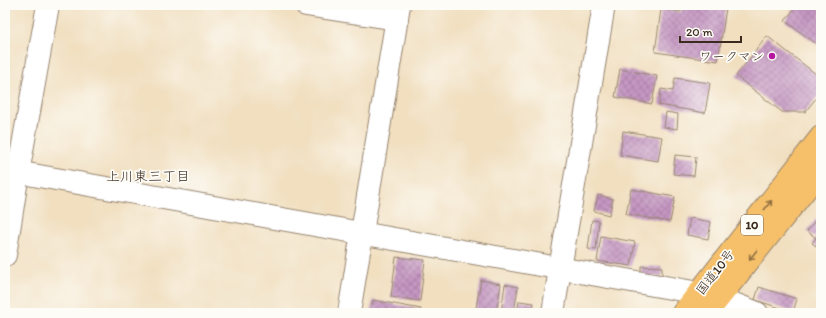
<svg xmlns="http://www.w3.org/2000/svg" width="826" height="318" font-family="Itim,'Klee One',sans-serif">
	<defs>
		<pattern id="building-cross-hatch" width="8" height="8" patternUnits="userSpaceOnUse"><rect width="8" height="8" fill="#c596c2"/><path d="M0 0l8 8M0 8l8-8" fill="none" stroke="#a17b9d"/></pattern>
	</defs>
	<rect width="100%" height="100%" fill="#fdfcf7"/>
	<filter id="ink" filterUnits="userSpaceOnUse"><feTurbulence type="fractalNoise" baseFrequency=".025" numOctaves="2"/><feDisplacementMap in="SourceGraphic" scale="8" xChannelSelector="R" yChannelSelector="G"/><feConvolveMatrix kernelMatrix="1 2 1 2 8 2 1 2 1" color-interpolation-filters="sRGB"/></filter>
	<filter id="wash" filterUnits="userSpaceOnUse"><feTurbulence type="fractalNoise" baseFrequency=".012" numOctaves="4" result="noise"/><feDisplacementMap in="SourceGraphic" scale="16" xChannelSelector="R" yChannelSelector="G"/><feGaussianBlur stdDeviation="0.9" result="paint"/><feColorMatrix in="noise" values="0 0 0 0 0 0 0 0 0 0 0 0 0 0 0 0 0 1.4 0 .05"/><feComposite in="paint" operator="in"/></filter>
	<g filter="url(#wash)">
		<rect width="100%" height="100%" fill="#f1dfc0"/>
		<g id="blocks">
			<g fill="url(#building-cross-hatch)">
				<polygon points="682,5 704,5 726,8 718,61 655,52 661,9 681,12"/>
				<polygon points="797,5 821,5 821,47 785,21"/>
				<polygon points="767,36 821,78 821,92 805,112 782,112 736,76"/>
				<polygon points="620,69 657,76 652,104 615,97"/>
				<polygon points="675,78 710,83 705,113 659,105 661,89 673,91"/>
				<polygon points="666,112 678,114 677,129 664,127"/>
				<polygon points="623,131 662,137 658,161 620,155"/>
				<polygon points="675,155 696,157 694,176 673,174"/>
				<polygon points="631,189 675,197 670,222 626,214"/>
				<polygon points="598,195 613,199 609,215 594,211"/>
				<polygon points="690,218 711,222 708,239 687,235"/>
				<polygon points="816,219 821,223 821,250 812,243 816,238 807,231"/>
				<polygon points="592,220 599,221 596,250 588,249"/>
				<polygon points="601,236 635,242 631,266 597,261"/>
				<polygon points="396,257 425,260 420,301 391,297"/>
				<polygon points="641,266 662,267 662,277 641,276"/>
				<polygon points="481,280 501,284 496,313 475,313"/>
				<polygon points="505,284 518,287 514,313 501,313"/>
				<polygon points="759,287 797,299 793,312 755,300"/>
				<polygon points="373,300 421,309 420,313 370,313"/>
				<polygon points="519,301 534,303 532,313 517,313"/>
			</g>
		</g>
	</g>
	<g filter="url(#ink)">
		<use href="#blocks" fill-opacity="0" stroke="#96846f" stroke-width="1"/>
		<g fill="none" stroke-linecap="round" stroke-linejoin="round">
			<g stroke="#96846f" stroke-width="24">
				<g id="minor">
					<polyline points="306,5 397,19"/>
					<polyline points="5,170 699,293 719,298 757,313"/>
					<polyline points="5,255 18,173 48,5"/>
					<polyline points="349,313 399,5"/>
				</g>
			</g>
			<g stroke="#96846f" stroke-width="24">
				<polyline id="tertiary" points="553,313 560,269 604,5"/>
			</g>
			<g stroke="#96846f" stroke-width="24">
				<g id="trunk">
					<polyline points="683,313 821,137"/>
					<polyline points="707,313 821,170"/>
				</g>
			</g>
			<use href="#minor" stroke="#fff" stroke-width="22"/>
			<use href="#tertiary" stroke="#fff" stroke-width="22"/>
			<use href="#trunk" stroke="#f6c06b" stroke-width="22"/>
		</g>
		<defs><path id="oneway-shaft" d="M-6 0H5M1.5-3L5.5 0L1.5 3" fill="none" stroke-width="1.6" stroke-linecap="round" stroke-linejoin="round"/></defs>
		<g stroke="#8f6e41">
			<use href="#oneway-shaft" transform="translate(768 205) rotate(-52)"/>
			<use href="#oneway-shaft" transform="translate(753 255) rotate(129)"/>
		</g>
	</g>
	<circle fill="#b5179e" stroke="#fdfcf7" stroke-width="1.5" cx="772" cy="56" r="4"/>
	<g text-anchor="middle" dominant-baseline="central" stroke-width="3.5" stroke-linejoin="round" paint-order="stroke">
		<rect fill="#fdfcf7" stroke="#75695f" stroke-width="1" x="741" y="215" width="22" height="20" rx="3"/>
		<g font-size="12" font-weight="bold" fill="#3b2a1e">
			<text x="752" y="225">10</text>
		</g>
		<g font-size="13" fill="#3b2a1e" stroke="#fdfcf7" text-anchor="end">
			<text x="764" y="56">ワークマン</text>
		</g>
		<g font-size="13" fill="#3b2a1e" stroke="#fdfcf7">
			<text transform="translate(715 272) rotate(-52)">国道10号</text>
		</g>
		<g font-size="14" fill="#3b2a1e" stroke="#fdfcf7">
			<text x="148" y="176">上川東三丁目</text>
		</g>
	</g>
	<rect width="826" height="318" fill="none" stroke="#fdfcf7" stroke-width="20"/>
	<path d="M680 36v6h61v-6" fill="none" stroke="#3b2a1e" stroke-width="2"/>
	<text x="686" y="36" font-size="12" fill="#3b2a1e" stroke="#fdfcf7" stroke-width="3" paint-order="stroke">20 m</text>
</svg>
